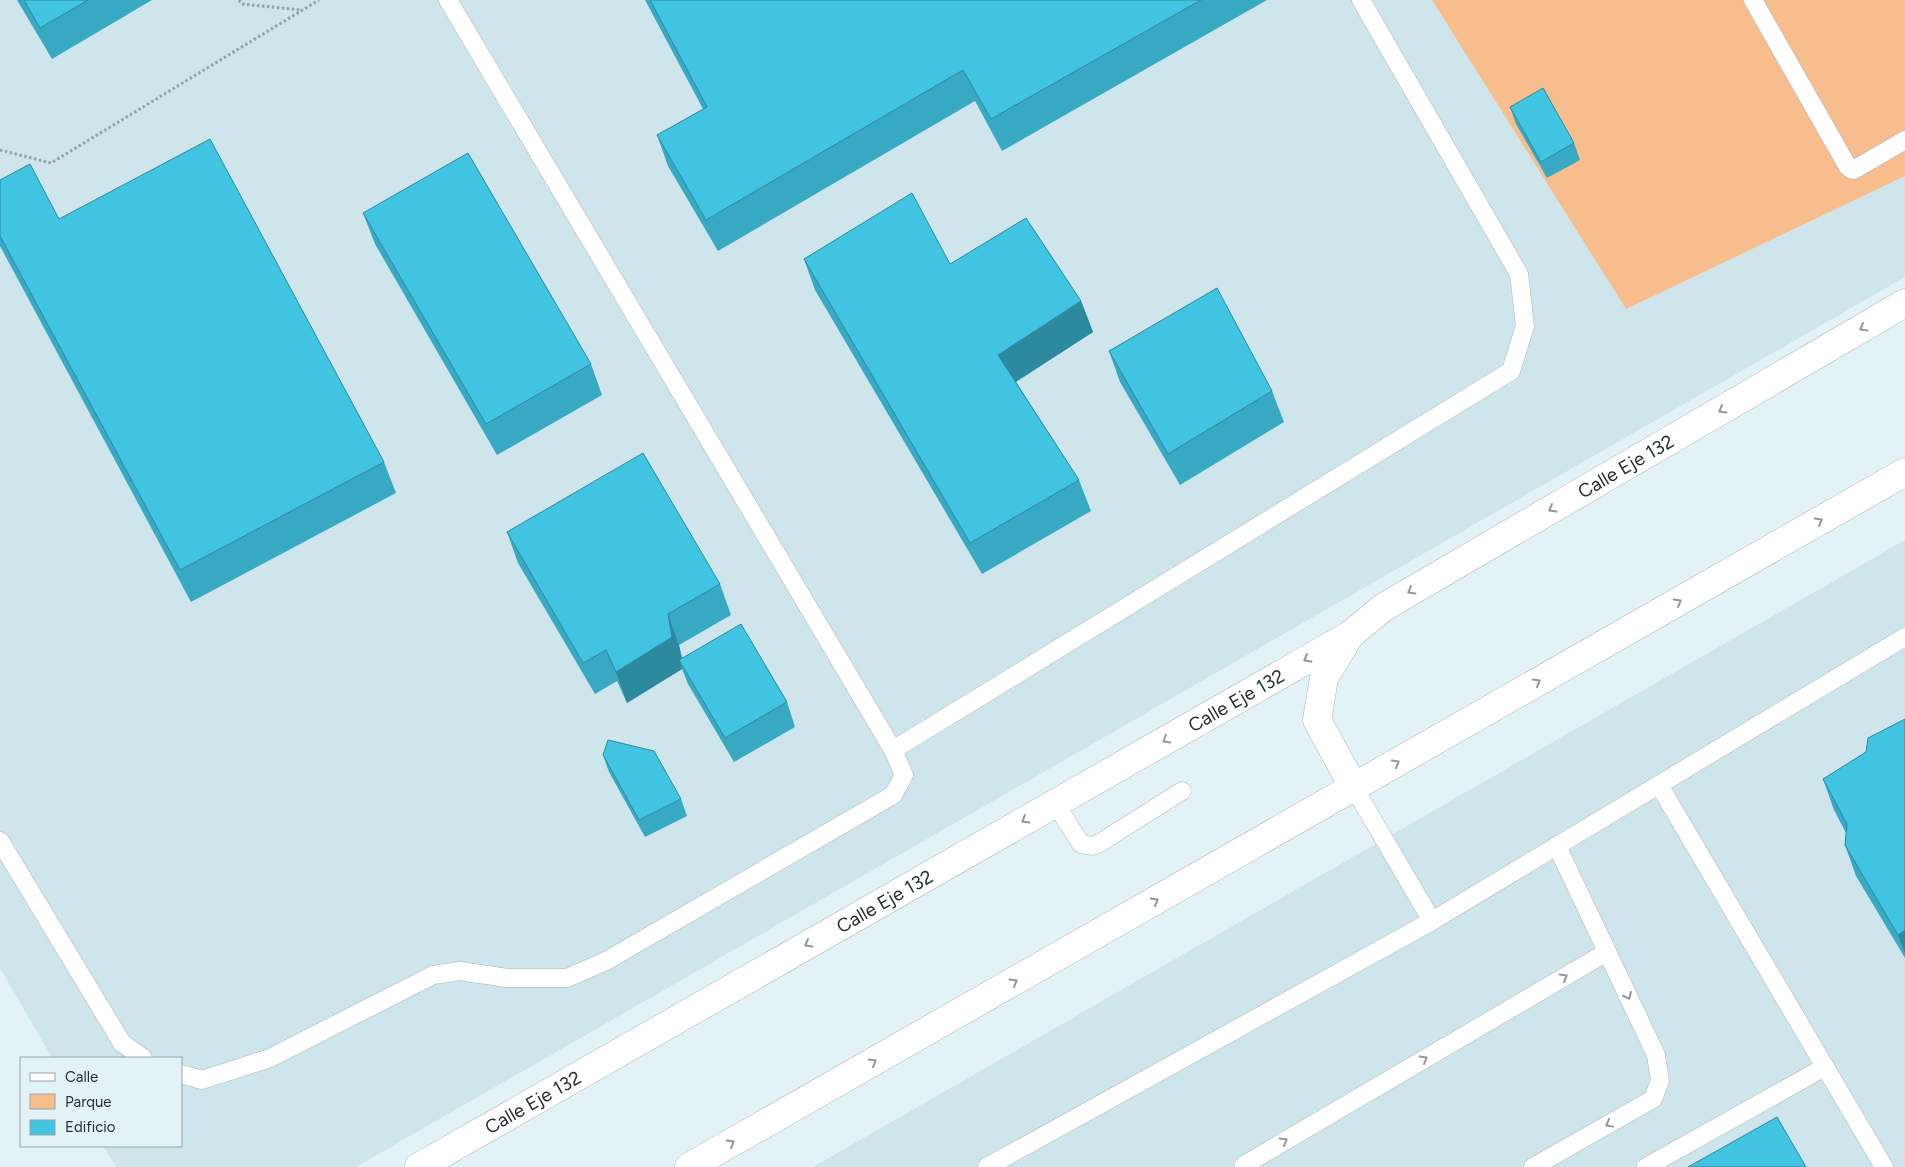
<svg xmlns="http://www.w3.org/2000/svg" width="1905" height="1167" font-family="Figtree,sans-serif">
	<rect width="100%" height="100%" fill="#e3f2f6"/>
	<g fill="#cee5eb">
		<polygon points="0,0 1905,0 1905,277 356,1167 116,1167 103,1146 181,1146 181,1058 52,1058 0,968"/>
		<polygon points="1905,540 1905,1167 813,1167"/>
	</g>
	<polygon fill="#f8bd8c" points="1432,0 1905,0 1905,176 1626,309"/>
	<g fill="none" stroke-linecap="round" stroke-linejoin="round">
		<g stroke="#a9b8bc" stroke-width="19">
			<g id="lane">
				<polyline points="448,0 893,750 1511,371 1525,326 1519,274 1361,0"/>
				<polyline points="1753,0 1848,167 1853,170 1857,168 1905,140"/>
				<polyline points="1659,785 1884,1167"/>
				<polyline points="1354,788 1432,921 1905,637"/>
				<polyline points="1055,803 1081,844 1092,846 1098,844 1182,791"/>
				<polyline points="0,841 122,1043 143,1058"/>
				<polyline points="181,1074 202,1080 270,1058 433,975 460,971 507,978 567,978 606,961 893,795 904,775 893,750"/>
				<polyline points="987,1167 1432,921"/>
				<polyline points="1246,1167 1244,1165 1607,952"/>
				<polyline points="1533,1167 1653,1099 1660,1081 1656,1055 1557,846"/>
				<polyline points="1646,1167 1825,1067"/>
			</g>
		</g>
		<g stroke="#a9b8bc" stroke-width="29">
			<g id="street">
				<path id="s1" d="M 1354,788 L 1317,720 L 1324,678 L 1350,635 L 1384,607 L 1905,303"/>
				<path id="s2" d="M 419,1167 L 1350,635"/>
				<polyline points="689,1167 1905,472"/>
			</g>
		</g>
		<g stroke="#96a1a5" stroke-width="3" stroke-dasharray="2.5 2.5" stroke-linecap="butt">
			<polyline points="239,0 242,4 302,10"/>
			<polyline points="0,150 51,163 319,0"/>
		</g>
		<use href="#lane" stroke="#fff" stroke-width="18"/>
		<use href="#street" stroke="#fff" stroke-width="28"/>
	</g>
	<g fill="#37a9c2">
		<polygon points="17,0 152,0 52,59"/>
		<polygon points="645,0 1267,0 1002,151 975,101 718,251 668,166 657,135 703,109"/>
		<polygon points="1510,107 1574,143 1580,160 1547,178 1516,124"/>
		<polygon points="0,180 59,219 384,462 396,493 191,602 0,246"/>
		<polygon points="363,213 591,364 602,395 497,455 375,244"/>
		<polygon points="804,259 950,264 1081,301 1093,332 1016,382 1079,480 1091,511 982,574 815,290"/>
		<polygon points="1109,351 1272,391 1284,422 1180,485 1120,382"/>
		<polygon points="507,532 720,584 731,615 679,645 682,658 787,702 795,727 734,762 688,684 682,669 627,703 617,681 595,694 518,563"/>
		<polygon points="1905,719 1905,958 1856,876 1845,845 1846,833 1834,810 1823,779 1866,752"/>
		<polygon points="603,755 681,799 687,816 645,837 609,772"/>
	</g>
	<g fill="#2d899e">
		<polygon points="1081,301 1093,332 1009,386 998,355"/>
		<polygon points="668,614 679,645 684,668 679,660 682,669 627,703 616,672"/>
		<polygon points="1905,930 1905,953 1898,935"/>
	</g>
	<g fill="#40c4e1" stroke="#2d899e">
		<polygon points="24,0 88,0 40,28"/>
		<polygon points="650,0 1201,0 991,119 963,70 706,220 657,135 707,107"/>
		<polygon points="1543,88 1574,143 1541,162 1510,107"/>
		<polygon points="210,139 384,462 180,570 0,236 0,180 30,164 59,219"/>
		<polygon points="468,153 591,364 486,424 363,213"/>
		<polygon points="912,193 950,264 1026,218 1081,301 998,355 1079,480 970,543 804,259"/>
		<polygon points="1217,288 1272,391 1168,454 1109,351"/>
		<polygon points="643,453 720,584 668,614 672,637 616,672 606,650 583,663 507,532"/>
		<polygon points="741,624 787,702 725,738 679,660"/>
		<polygon points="1905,719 1905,930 1898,935 1845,845 1847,824 1823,779 1866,752 1868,738"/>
		<polygon points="608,740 654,751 681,799 639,820 603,755"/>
		<polygon points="1777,1117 1806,1167 1688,1167"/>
	</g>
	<defs><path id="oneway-chevron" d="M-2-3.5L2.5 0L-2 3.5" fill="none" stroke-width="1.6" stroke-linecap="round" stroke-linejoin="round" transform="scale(1.25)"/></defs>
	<g stroke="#949798">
		<use href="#oneway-chevron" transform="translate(1863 328) rotate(150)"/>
		<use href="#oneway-chevron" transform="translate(1722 410) rotate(150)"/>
		<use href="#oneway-chevron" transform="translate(1552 509) rotate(150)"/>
		<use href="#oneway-chevron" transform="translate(1819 521) rotate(-30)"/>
		<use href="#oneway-chevron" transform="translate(1411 591) rotate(150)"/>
		<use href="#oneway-chevron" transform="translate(1678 602) rotate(-30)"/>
		<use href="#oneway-chevron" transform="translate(1307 659) rotate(150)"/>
		<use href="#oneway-chevron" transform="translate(1537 682) rotate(-30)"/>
		<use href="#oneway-chevron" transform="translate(1166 740) rotate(150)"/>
		<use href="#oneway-chevron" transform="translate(1396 763) rotate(-30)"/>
		<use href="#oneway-chevron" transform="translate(1025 820) rotate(150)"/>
		<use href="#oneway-chevron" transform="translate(1155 901) rotate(-30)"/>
		<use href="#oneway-chevron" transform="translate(808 944) rotate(150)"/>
		<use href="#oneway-chevron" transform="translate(1564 977) rotate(-30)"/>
		<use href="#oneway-chevron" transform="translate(1014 982) rotate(-30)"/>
		<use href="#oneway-chevron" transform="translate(1628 996) rotate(65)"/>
		<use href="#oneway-chevron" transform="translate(1424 1059) rotate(-30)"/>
		<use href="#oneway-chevron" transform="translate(873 1062) rotate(-30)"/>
		<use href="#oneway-chevron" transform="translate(1609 1124) rotate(151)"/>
		<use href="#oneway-chevron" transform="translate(1284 1141) rotate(-30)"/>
		<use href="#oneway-chevron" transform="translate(731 1143) rotate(-30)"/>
	</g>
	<g text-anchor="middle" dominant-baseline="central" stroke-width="4" stroke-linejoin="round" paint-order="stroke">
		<g font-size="19" fill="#292f31" stroke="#e3f2f6">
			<text stroke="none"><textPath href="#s1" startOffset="494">Calle Eje 132</textPath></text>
			<text stroke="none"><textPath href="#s2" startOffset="941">Calle Eje 132</textPath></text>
			<text stroke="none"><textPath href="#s2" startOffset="536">Calle Eje 132</textPath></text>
			<text stroke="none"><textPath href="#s2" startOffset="131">Calle Eje 132</textPath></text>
		</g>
	</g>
	<rect x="20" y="1057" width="162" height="90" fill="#e3f2f6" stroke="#99a4a7"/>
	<rect x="30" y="1073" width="25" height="8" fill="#ffffff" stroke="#99a4a7"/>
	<text x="65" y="1082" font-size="15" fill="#292f31">Calle</text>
	<rect x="30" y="1094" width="25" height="15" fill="#f8bd8c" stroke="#99a4a7"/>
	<text x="65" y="1107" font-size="15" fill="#292f31">Parque</text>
	<rect x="30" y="1120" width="25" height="15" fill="#40c4e1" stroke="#99a4a7"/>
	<text x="65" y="1132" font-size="15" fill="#292f31">Edificio</text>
</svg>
